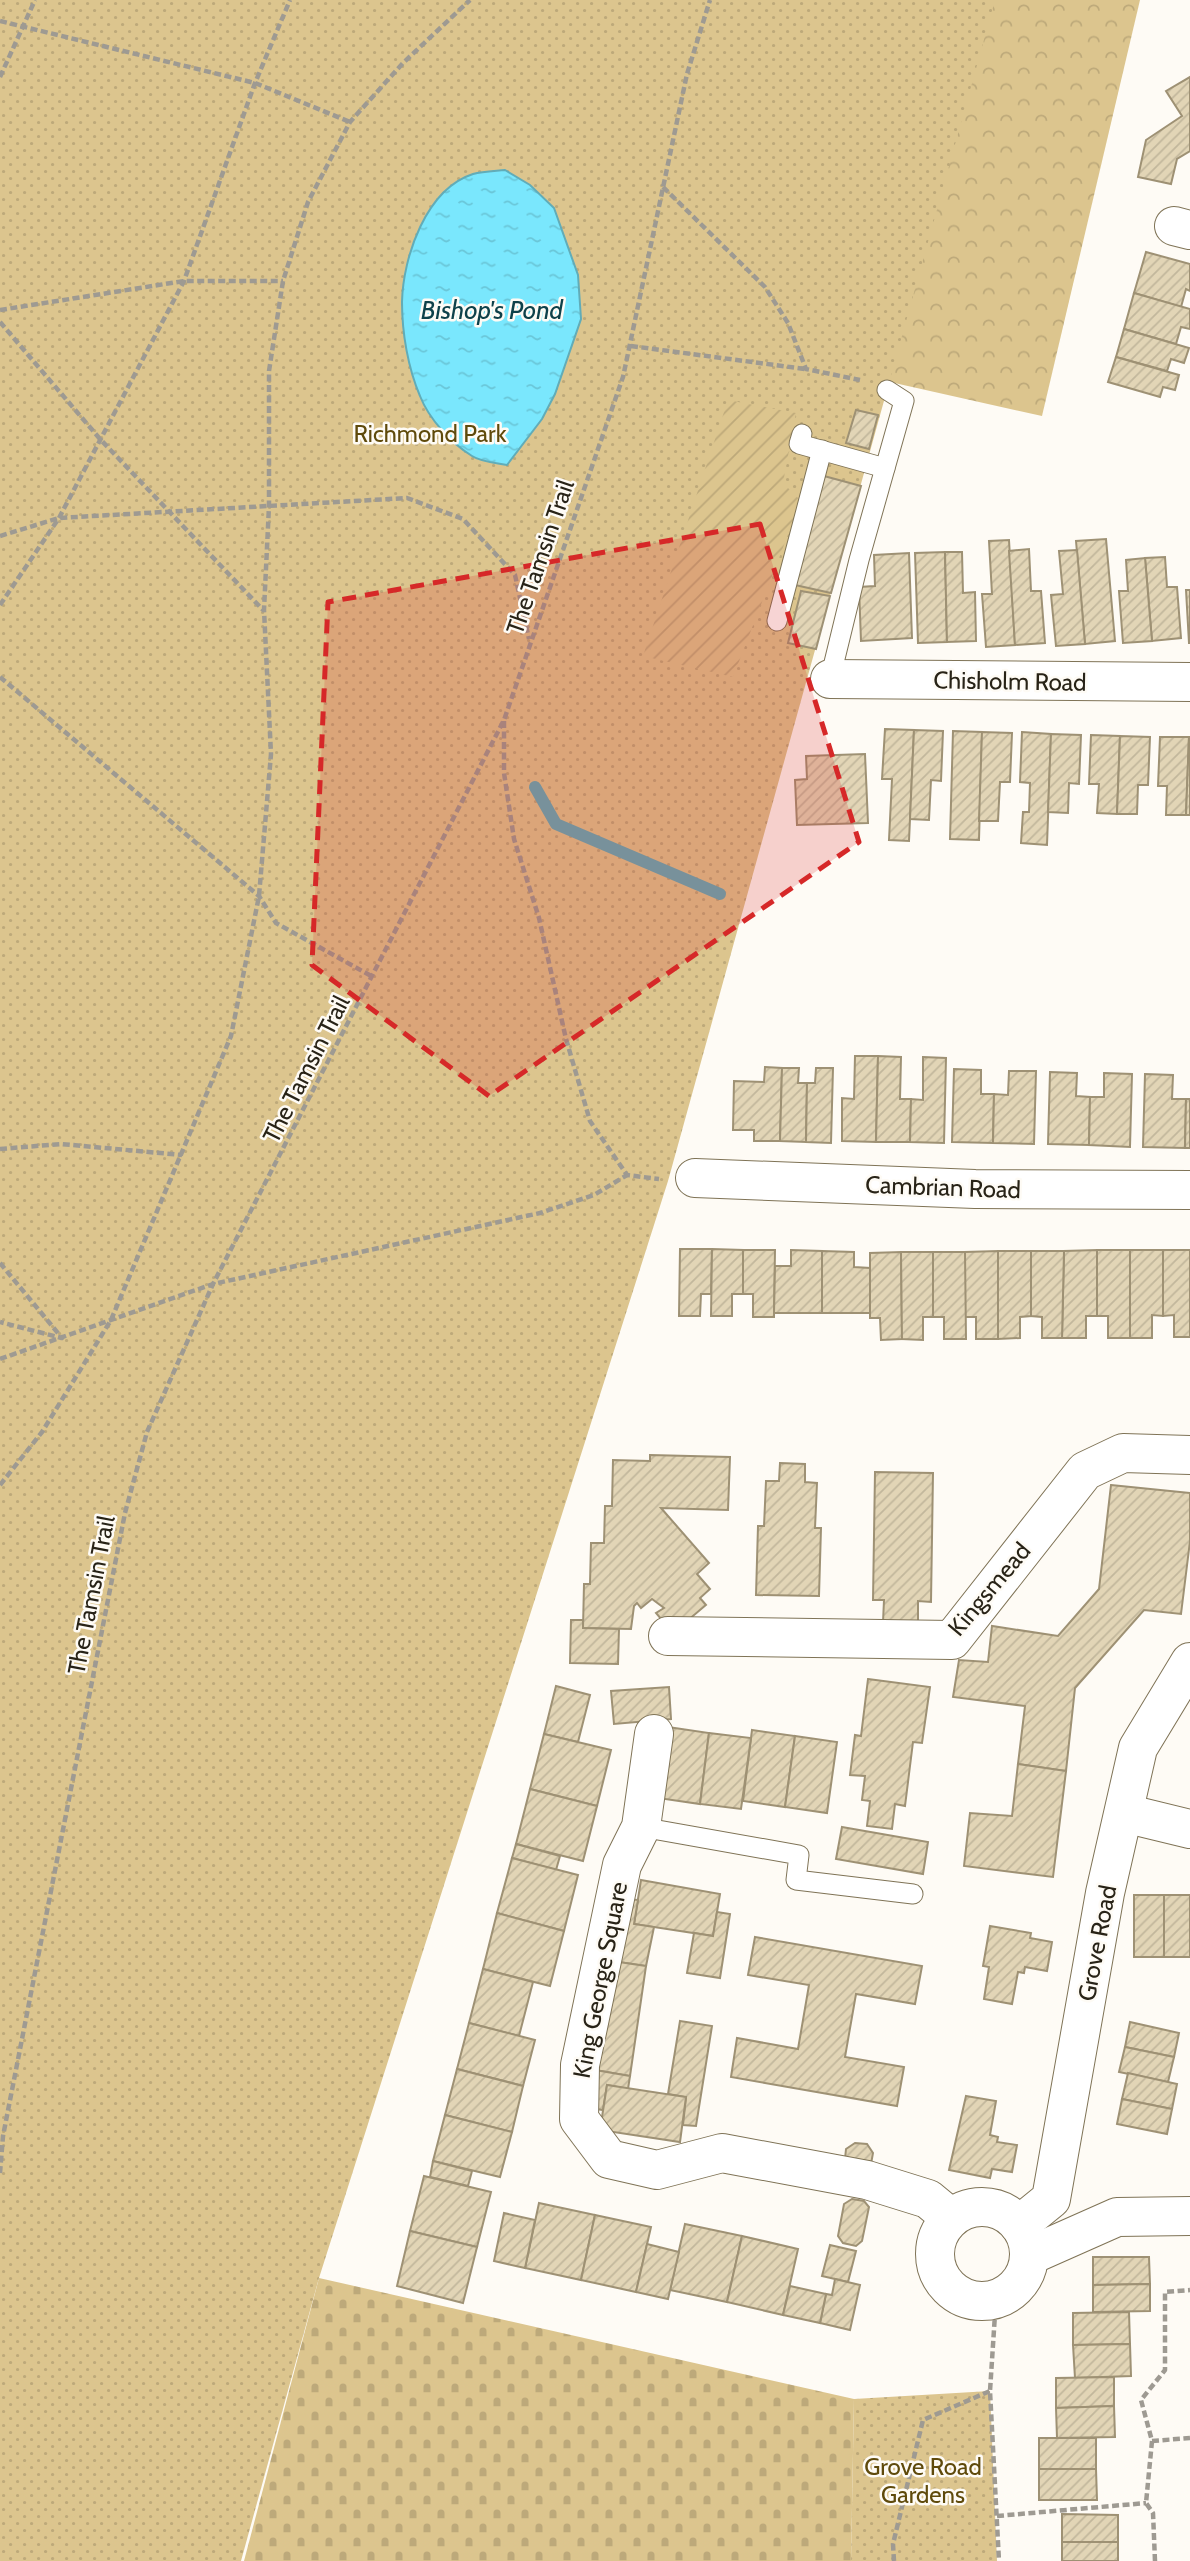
<svg xmlns="http://www.w3.org/2000/svg" width="1190" height="2561" font-family="Cabin,sans-serif">
	<defs>
		<pattern id="forest-crowns" width="20" height="18" patternUnits="userSpaceOnUse" patternTransform="scale(1.75)"><rect width="20" height="18" fill="#dcc58e"/><path d="M2 6a3 3 0 1 1 6 0M12 15a3 3 0 1 1 6 0" fill="none" stroke="#bda97a"/></pattern>
		<pattern id="cemetery-stones" width="16" height="16" patternUnits="userSpaceOnUse" patternTransform="scale(1.75)"><rect width="16" height="16" fill="#dcc58e"/><path d="M2 7V4a2 2 0 0 1 4 0v3zM10 15v-3a2 2 0 0 1 4 0v3z" fill="#bda97a"/></pattern>
		<pattern id="park-dots" width="8" height="8" patternUnits="userSpaceOnUse" patternTransform="scale(1.75)"><rect width="8" height="8" fill="#dcc58e"/><path d="M2 2h.1M6 6h.1" fill="none" stroke="#bda97a" stroke-width="1.8" stroke-linecap="round"/></pattern>
		<pattern id="garden-furrows" width="10" height="10" patternUnits="userSpaceOnUse" patternTransform="scale(1.75)"><rect width="10" height="10" fill="#dcc58e"/><path d="M-1 1l2-2M0 10L10 0M9 11l2-2" fill="none" stroke="#bda97a"/></pattern>
		<pattern id="water-ripples" width="26" height="14" patternUnits="userSpaceOnUse" patternTransform="scale(1.75)"><rect width="26" height="14" fill="#7ae7fd"/><path d="M2 4q2-2 4 0t4 0M15 11q2-2 4 0t4 0" fill="none" stroke="#6ac6d8"/></pattern>
		<pattern id="building-hatch" width="6" height="6" patternUnits="userSpaceOnUse" patternTransform="scale(1.75)"><rect width="6" height="6" fill="#e2d5b6"/><path d="M-1 1l2-2M0 6l6-6M5 7l2-2" fill="none" stroke="#c2b79c"/></pattern>
	</defs>
	<rect width="100%" height="100%" fill="#fefbf5"/>
	<polygon fill="url(#forest-crowns)" points="601,0 1140,0 1042,416 890,382"/>
	<polygon fill="url(#cemetery-stones)" points="319,2278 854,2399 851,2561 244,2561"/>
	<g fill="url(#park-dots)">
		<polygon points="0,0 995,0 668,1181 319,2278 241,2561 0,2561"/>
		<polygon points="990,2391 997,2561 851,2561 854,2399"/>
	</g>
	<polygon fill="url(#garden-furrows)" points="728,400 796,413 783,483 801,501 733,677 643,656"/>
	<path fill="url(#water-ripples)" stroke="#61acb8" stroke-width="2" d="M 505,170 L 530,185 L 554,208 L 578,275 L 581,319 L 555,394 L 542,419 L 507,465 C 496,463 481,462 472,456 C 451,443 429,419 420,396 C 408,368 402,333 402,302 C 403,257 426,189 473,174 C 483,171 495,171 505,170 Z"/>
	<g fill="none" stroke-linecap="round" stroke-linejoin="round">
		<polyline stroke="#61acb8" stroke-width="12" points="535,787 556,824 720,894"/>
	</g>
	<g fill="url(#building-hatch)" stroke="#9e9174" stroke-width="2">
		<polygon points="1190,77 1190,151 1177,159 1171,184 1138,177 1146,140 1182,116 1166,91"/>
		<polygon points="1146,252 1190,264 1190,291 1186,289 1181,307 1134,293"/>
		<polygon points="1134,293 1190,309 1190,329 1181,327 1176,344 1124,329"/>
		<polygon points="1124,329 1189,348 1184,363 1171,359 1167,371 1116,357"/>
		<polygon points="1116,357 1179,375 1175,390 1163,387 1160,397 1108,382"/>
		<polygon points="856,410 878,415 869,449 846,443"/>
		<polygon points="824,476 861,486 831,593 795,585"/>
		<polygon points="1106,539 1115,641 1085,644 1076,541"/>
		<polygon points="1009,540 1015,645 986,647 982,594 992,594 989,541"/>
		<polygon points="1029,549 1031,591 1041,591 1045,643 1015,645 1009,551"/>
		<polygon points="1077,550 1085,644 1056,646 1051,595 1063,594 1059,551"/>
		<polygon points="945,552 947,642 918,643 915,553"/>
		<polygon points="945,552 962,552 963,593 975,592 976,641 947,642"/>
		<polygon points="909,553 912,638 861,641 859,587 875,586 874,555"/>
		<polygon points="1165,557 1167,587 1177,587 1181,638 1152,641 1145,558"/>
		<polygon points="1145,558 1152,641 1123,643 1119,591 1128,591 1126,560"/>
		<polygon points="1186,590 1190,590 1190,643 1189,643"/>
		<polygon points="801,591 830,596 816,649 788,643"/>
		<polygon points="885,729 914,730 909,841 889,840 892,779 882,779"/>
		<polygon points="914,730 943,731 941,781 931,780 929,820 910,819"/>
		<polygon points="953,731 982,732 979,840 950,839"/>
		<polygon points="982,732 1012,733 1010,782 1000,782 998,821 979,821"/>
		<polygon points="1022,732 1051,734 1047,845 1021,843 1023,812 1029,812 1030,783 1020,782"/>
		<polygon points="1051,734 1081,735 1079,784 1069,783 1068,813 1048,812"/>
		<polygon points="1091,735 1120,736 1117,814 1097,813 1099,784 1089,784"/>
		<polygon points="1120,736 1150,737 1148,785 1138,785 1137,814 1117,814"/>
		<polygon points="1160,737 1189,737 1186,815 1166,815 1167,786 1158,786"/>
		<polygon points="1189,737 1190,737 1190,815 1186,815"/>
		<polygon points="865,754 868,823 797,825 795,780 807,779 806,756"/>
		<polygon points="855,1056 878,1056 876,1142 842,1141 842,1098 854,1099"/>
		<polygon points="878,1056 901,1057 900,1099 911,1099 910,1142 876,1142"/>
		<polygon points="923,1057 946,1058 944,1143 910,1142 911,1099 923,1100"/>
		<polygon points="765,1067 782,1068 780,1141 754,1141 754,1130 733,1130 734,1081 764,1082"/>
		<polygon points="782,1068 799,1068 798,1083 807,1083 806,1142 780,1141"/>
		<polygon points="816,1068 833,1068 831,1143 806,1142 807,1083 815,1083"/>
		<polygon points="954,1069 981,1070 981,1094 994,1094 993,1143 952,1142"/>
		<polygon points="1009,1071 1036,1071 1034,1144 993,1143 994,1094 1008,1095"/>
		<polygon points="1050,1072 1077,1073 1076,1096 1090,1097 1089,1145 1048,1144"/>
		<polygon points="1104,1073 1132,1074 1130,1147 1089,1145 1090,1097 1104,1097"/>
		<polygon points="1145,1074 1173,1075 1172,1099 1186,1099 1185,1148 1143,1147"/>
		<polygon points="1186,1099 1190,1099 1190,1148 1185,1148"/>
		<polygon points="680,1249 712,1249 711,1294 701,1294 700,1316 679,1316"/>
		<polygon points="712,1249 743,1250 743,1294 732,1294 732,1316 711,1316"/>
		<polygon points="743,1250 775,1250 774,1317 753,1317 753,1294 743,1294"/>
		<polygon points="791,1250 822,1251 822,1313 774,1313 775,1266 791,1266"/>
		<polygon points="1097,1250 1097,1316 1086,1316 1086,1338 1062,1338 1064,1251"/>
		<polygon points="1097,1250 1130,1250 1130,1338 1108,1338 1108,1316 1097,1316"/>
		<polygon points="1130,1250 1163,1250 1163,1316 1152,1315 1152,1338 1130,1338"/>
		<polygon points="1163,1250 1190,1250 1190,1337 1174,1337 1174,1315 1163,1316"/>
		<polygon points="822,1251 854,1252 854,1267 870,1268 870,1313 822,1313"/>
		<polygon points="998,1251 998,1339 976,1339 976,1317 965,1317 965,1252"/>
		<polygon points="998,1251 1031,1251 1031,1316 1020,1317 1020,1338 998,1339"/>
		<polygon points="1031,1251 1064,1251 1062,1338 1042,1338 1042,1317 1031,1316"/>
		<polygon points="901,1252 902,1339 881,1340 880,1318 870,1318 870,1253"/>
		<polygon points="901,1252 933,1252 933,1317 923,1317 923,1340 902,1339"/>
		<polygon points="933,1252 965,1252 966,1339 944,1339 944,1317 933,1317"/>
		<polygon points="650,1455 730,1457 728,1510 661,1508 709,1563 697,1574 710,1589 700,1598 706,1605 681,1626 667,1626 656,1613 664,1608 652,1599 641,1608 637,1603 634,1606 631,1629 583,1628 584,1584 590,1584 591,1543 604,1543 605,1506 612,1506 613,1460 650,1461"/>
		<polygon points="780,1463 805,1464 805,1482 817,1483 815,1528 821,1528 819,1596 756,1595 758,1526 764,1526 766,1481 779,1481"/>
		<polygon points="875,1472 933,1473 931,1602 918,1601 918,1623 883,1622 884,1600 873,1600"/>
		<polygon points="1111,1485 1190,1493 1190,1541 1181,1614 1144,1610 1075,1688 1066,1771 1018,1764 1025,1706 953,1697 959,1660 988,1662 992,1626 1058,1636 1099,1589"/>
		<polygon points="571,1620 583,1620 583,1628 619,1629 618,1664 570,1663"/>
		<polygon points="868,1679 930,1687 922,1743 913,1742 905,1806 895,1804 892,1829 867,1826 870,1801 862,1800 865,1776 850,1775 855,1735 861,1736"/>
		<polygon points="556,1686 590,1695 578,1742 544,1734"/>
		<polygon points="669,1687 671,1719 614,1724 611,1691"/>
		<polygon points="668,1727 709,1733 700,1804 658,1798"/>
		<polygon points="752,1730 795,1736 785,1807 743,1801"/>
		<polygon points="709,1733 751,1738 741,1809 700,1804"/>
		<polygon points="544,1734 611,1750 597,1806 530,1789"/>
		<polygon points="795,1736 837,1742 827,1813 785,1807"/>
		<polygon points="1018,1764 1066,1771 1053,1877 964,1866 970,1813 1012,1816"/>
		<polygon points="530,1789 597,1806 583,1861 516,1844"/>
		<polygon points="842,1827 928,1842 923,1874 836,1859"/>
		<polygon points="516,1844 560,1856 556,1870 512,1858"/>
		<polygon points="512,1858 578,1875 564,1931 497,1913"/>
		<polygon points="641,1880 720,1894 713,1936 634,1924"/>
		<rect x="1134" y="1895" width="30" height="62"/>
		<rect x="1164" y="1895" width="26" height="62"/>
		<polygon points="623,1898 638,1900 634,1924 654,1927 646,1966 612,1961"/>
		<polygon points="717,1912 730,1914 720,1978 687,1973 694,1933 713,1936"/>
		<polygon points="497,1913 564,1931 550,1986 483,1969"/>
		<polygon points="990,1926 1031,1933 1030,1938 1052,1942 1047,1971 1025,1967 1024,1973 1018,1972 1012,2004 984,1999 989,1967 983,1966"/>
		<polygon points="755,1937 922,1966 915,2004 856,1994 845,2057 904,2067 897,2106 731,2077 737,2038 798,2049 809,1985 748,1975"/>
		<polygon points="612,1961 646,1966 630,2076 595,2070"/>
		<polygon points="483,1969 533,1982 519,2036 469,2023"/>
		<polygon points="680,2021 712,2026 696,2126 683,2125 686,2097 668,2094"/>
		<polygon points="1130,2022 1179,2033 1174,2057 1125,2047"/>
		<polygon points="469,2023 535,2040 523,2086 457,2069"/>
		<polygon points="1125,2047 1174,2057 1168,2082 1119,2072"/>
		<polygon points="457,2069 523,2086 512,2132 445,2115"/>
		<polygon points="595,2070 630,2076 628,2089 607,2085 603,2110 589,2108"/>
		<polygon points="1128,2073 1177,2084 1172,2109 1122,2099"/>
		<polygon points="607,2085 686,2097 680,2142 600,2130"/>
		<polygon points="966,2096 996,2101 990,2135 998,2137 997,2142 1017,2145 1012,2172 992,2169 990,2178 949,2170"/>
		<polygon points="1122,2099 1172,2109 1167,2134 1117,2124"/>
		<polygon points="445,2115 512,2132 500,2177 433,2161"/>
		<polygon points="855,2143 867,2144 873,2153 871,2164 845,2159 846,2149"/>
		<polygon points="433,2161 472,2171 468,2186 430,2177"/>
		<polygon points="424,2176 491,2192 477,2247 410,2231"/>
		<polygon points="852,2199 864,2201 869,2207 862,2241 856,2246 843,2243 838,2236 844,2204"/>
		<polygon points="539,2203 595,2215 581,2280 525,2268"/>
		<polygon points="504,2213 535,2220 525,2268 494,2261"/>
		<polygon points="595,2215 651,2227 636,2292 581,2280"/>
		<polygon points="685,2224 742,2236 727,2302 670,2290"/>
		<polygon points="410,2231 477,2247 463,2303 397,2286"/>
		<polygon points="742,2236 798,2249 783,2315 727,2302"/>
		<polygon points="647,2244 679,2252 668,2299 636,2292"/>
		<polygon points="830,2245 856,2251 848,2282 822,2276"/>
		<polygon points="1093,2257 1149,2257 1150,2284 1093,2285"/>
		<polygon points="835,2279 860,2285 850,2330 820,2323 826,2294 832,2295"/>
		<polygon points="1150,2284 1150,2311 1093,2312 1093,2285"/>
		<polygon points="790,2286 826,2294 820,2323 783,2315"/>
		<polygon points="1129,2312 1130,2344 1073,2345 1073,2313"/>
		<polygon points="1130,2344 1131,2376 1075,2378 1073,2345"/>
		<polygon points="1114,2377 1114,2406 1056,2408 1056,2378"/>
		<polygon points="1114,2406 1115,2437 1057,2438 1056,2408"/>
		<rect x="1039" y="2438" width="57" height="31"/>
		<polygon points="1039,2469 1096,2469 1097,2500 1039,2500"/>
		<polygon points="1062,2514 1118,2515 1118,2542 1062,2542"/>
		<rect x="1062" y="2542" width="56" height="19"/>
	</g>
	<g fill="none" stroke-linecap="round" stroke-linejoin="round">
		<g stroke="#7f7356" stroke-width="21">
			<g id="service">
				<polyline points="802,434 799,444 885,468"/>
				<polyline points="777,621 822,450"/>
				<polyline points="830,679 859,560 904,401 887,390"/>
				<polyline points="641,1827 799,1855 796,1880 913,1894"/>
			</g>
		</g>
		<g stroke="#7f7356" stroke-width="40">
			<g id="minor">
				<polyline points="1174,226 1190,230"/>
				<polyline points="830,679 1190,682"/>
				<polyline points="695,1178 975,1189 1190,1190"/>
				<polyline points="668,1636 952,1640 1085,1471 1123,1453 1190,1455"/>
				<polyline points="654,1734 641,1827 622,1865 580,2065 579,2119 609,2159 657,2170 722,2153 867,2180 928,2199 951,2218"/>
				<polyline points="1124,1813 1190,1829"/>
				<circle cx="982" cy="2254" r="47"/>
				<polyline points="1019,2225 1051,2199 1105,1893 1138,1748 1190,1662"/>
				<polyline points="1029,2256 1117,2217 1190,2216"/>
			</g>
		</g>
		<g stroke="#9e9a92" stroke-width="4.5" stroke-dasharray="7 3.5" stroke-linecap="butt">
			<polyline points="0,21 255,83 350,122"/>
			<polyline points="0,77 35,0"/>
			<polyline points="663,187 765,287 788,323 806,369 860,380"/>
			<polyline points="0,310 184,281 283,281"/>
			<polyline points="0,322 100,439 263,610"/>
			<polyline points="631,346 805,369"/>
			<polyline points="0,536 59,518 407,498 463,519 515,575 529,639"/>
			<polyline points="0,605 59,518 184,281 255,83 290,0"/>
			<polyline points="0,677 259,896 276,923 373,977"/>
			<polyline points="504,721 504,773 514,839 539,918 566,1039 590,1121 627,1175 659,1179"/>
			<polyline points="0,1149 61,1144 182,1155"/>
			<polyline points="0,1263 62,1338 0,1322"/>
			<polyline points="0,1359 213,1284 540,1213 594,1195 627,1175"/>
			<polyline points="0,1485 42,1432 111,1320 231,1036 259,896 271,754 264,610 269,506 269,371 283,281 308,202 350,122 403,63 470,0"/>
			<polyline points="0,2173 3,2136 125,1513 147,1432 213,1284 504,720 623,377 687,74 710,0"/>
			<polyline points="996,2299 990,2391 999,2561"/>
			<polyline points="1152,2441 1190,2438"/>
			<polyline points="997,2516 1146,2503"/>
			<polyline points="894,2561 893,2544 923,2420 990,2391"/>
			<polyline points="1155,2561 1153,2513 1146,2503 1152,2441 1141,2400 1165,2370 1165,2292 1190,2290"/>
		</g>
		<use href="#service" stroke="#fff" stroke-width="19"/>
		<use href="#minor" stroke="#fff" stroke-width="38"/>
	</g>
	<path fill="#d62828" fill-opacity="0.2" stroke="#d62828" stroke-width="5" stroke-dasharray="14 9" stroke-linejoin="round" d="M 760,524 L 859,842 L 489,1096 L 312,965 L 328,602 Z"/>
	<g text-anchor="middle" dominant-baseline="central" stroke-width="5" stroke-linejoin="round" paint-order="stroke">
		<g font-size="24" fill="#5f4a0b" stroke="#fefbf5">
			<text x="430" y="433">Richmond Park</text>
			<text x="923" y="2466">Grove Road<tspan x="923" dy="28">Gardens</tspan></text>
		</g>
		<g font-size="24" fill="#282317" stroke="#fefbf5">
			<text transform="translate(540 557) rotate(-71)">The Tamsin Trail</text>
			<text transform="translate(1010 681) rotate(1)">Chisholm Road</text>
			<text transform="translate(306 1069) rotate(-63)">The Tamsin Trail</text>
			<text transform="translate(943 1187) rotate(2)">Cambrian Road</text>
			<text transform="translate(989 1589) rotate(-50)">Kingsmead</text>
			<text transform="translate(91 1595) rotate(-79)">The Tamsin Trail</text>
			<text transform="translate(1097 1943) rotate(-79)">Grove Road</text>
			<text transform="translate(600 1980) rotate(-79)">King George Square</text>
		</g>
		<g font-size="26" font-style="italic" fill="#0e414a" stroke="#fefbf5">
			<text x="492" y="310">Bishop's Pond</text>
		</g>
	</g>
</svg>
